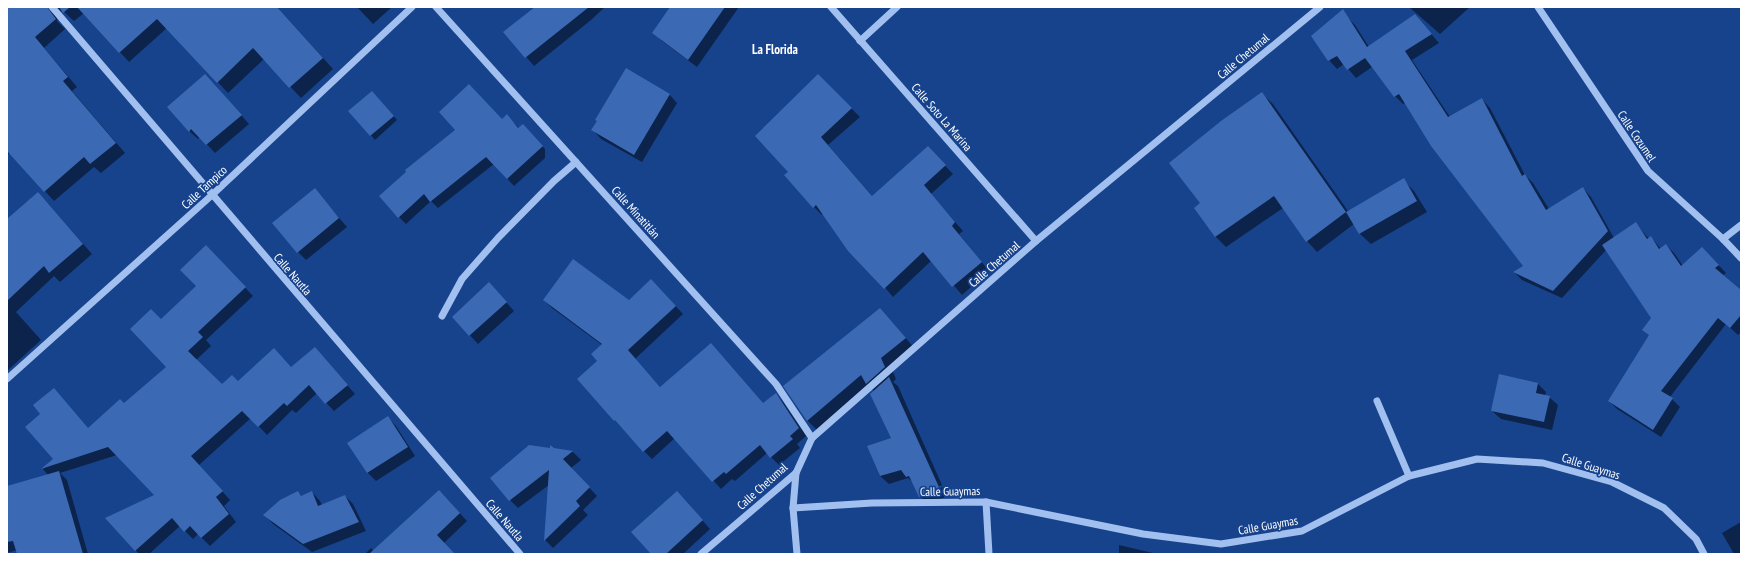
<svg xmlns="http://www.w3.org/2000/svg" width="1748" height="561" font-family="'PT Sans Narrow',sans-serif">
	<rect width="100%" height="100%" fill="#17438d"/>
	<g fill="#0007">
		<polygon points="7,7 277,7 333,69 301,98 264,59 228,93 167,28 129,62 84,13 74,21 64,12 61,11 57,15 57,21 65,29 44,48 77,87 72,91 125,153 101,173 94,167 54,201 10,153 7,155"/>
		<polygon points="357,7 392,7 373,24"/>
		<polygon points="537,7 605,7 591,20 534,66 505,32"/>
		<polygon points="672,7 739,7 697,67 662,41 654,33"/>
		<polygon points="1409,7 1470,7 1440,34"/>
		<polygon points="1415,15 1439,43 1412,60 1450,117 1482,99 1490,108 1525,175 1533,183 1549,209 1583,188 1591,197 1614,238 1636,224 1649,239 1651,237 1661,249 1666,245 1674,253 1683,266 1710,256 1726,273 1722,276 1741,292 1741,332 1738,335 1726,324 1670,397 1680,407 1661,437 1617,409 1609,401 1650,336 1652,318 1607,249 1562,298 1522,280 1514,272 1525,266 1405,103 1403,104 1395,96 1372,67 1356,78 1344,64 1337,69 1329,60 1346,16 1355,25 1369,47"/>
		<polygon points="818,75 860,117 828,145 873,197 936,156 953,174 931,194 963,231 959,234 989,271 962,295 932,260 893,297 823,214 822,215 814,207 786,175 790,172"/>
		<polygon points="213,83 249,124 215,153 200,137 198,139 189,131"/>
		<polygon points="669,94 677,103 642,162 601,139 593,130"/>
		<polygon points="1262,94 1273,104 1348,211 1403,180 1414,191 1427,212 1371,244 1360,234 1354,224 1317,252 1307,241 1283,208 1226,247 1215,236 1201,204"/>
		<polygon points="376,96 397,120 375,140 350,111"/>
		<polygon points="507,116 519,128 529,132 545,149 545,158 514,186 494,164 438,208 431,201 406,224 399,217"/>
		<polygon points="314,189 347,227 306,260 298,252"/>
		<polygon points="48,204 92,254 60,282 54,276 16,312 41,340 7,371 7,220"/>
		<polygon points="214,255 253,296 206,340 211,346 196,360 222,385 291,368 315,348 355,394 334,411 317,393 296,413 292,410 267,435 251,418 199,465 230,500 224,506 236,522 210,546 198,534 193,539 180,526 149,554 139,554 106,518 156,495 117,455 60,473 67,480 88,554 18,554 17,550 7,553 7,487 48,475 43,469 88,429 124,404 167,367 161,320 198,286"/>
		<polygon points="659,288 683,314 635,359 661,388 763,404 776,394 783,402 806,436 797,444 800,448 779,465 767,453 735,481 732,479 721,489 675,438 652,459 644,451 599,361 602,345 552,308 544,300 629,301"/>
		<polygon points="497,292 514,311 478,344 453,317"/>
		<polygon points="891,321 916,350 892,370 896,379 893,382 898,386 942,485 922,494 922,496 943,487 947,496 928,504 920,496 915,484 908,478 889,484 880,476 868,447 893,439 874,391 871,388 819,432 808,421 785,386"/>
		<polygon points="1538,384 1546,392 1545,396 1549,397 1558,405 1552,430 1501,419 1492,411"/>
		<polygon points="388,418 396,426 415,456 376,481 368,473 348,443"/>
		<polygon points="553,449 573,452 581,460 571,468 597,496 583,510 588,515 553,548 545,540 549,485 518,508 510,500"/>
		<polygon points="298,492 302,497 312,492 320,501 322,505 345,496 353,504 366,531 312,552 273,524 265,515"/>
		<polygon points="447,499 467,521 444,543 454,554 365,554 371,548 374,551"/>
		<polygon points="685,501 710,529 683,554 652,554"/>
		<polygon points="1741,522 1741,554 1734,554 1722,533"/>
		<polygon points="1119,545 1153,553 1154,554 1119,554"/>
	</g>
	<g fill="#3b69b4">
		<polygon points="7,7 47,7 56,19 35,37 68,77 63,81 116,143 90,164 84,157 44,192 7,151"/>
		<polygon points="59,7 70,7 63,13"/>
		<polygon points="77,7 277,7 323,58 289,88 253,48 217,83 157,19 119,53"/>
		<polygon points="535,7 589,7 525,58 503,32"/>
		<polygon points="670,7 725,7 688,60 652,33"/>
		<polygon points="1343,9 1367,47 1415,14 1432,34 1405,51 1448,117 1482,98 1522,176 1525,174 1546,210 1583,187 1608,231 1553,291 1513,272 1523,266 1431,146 1399,94 1394,97 1365,58 1347,70 1337,56 1328,61 1311,36"/>
		<polygon points="626,68 670,94 634,155 591,130 597,121 595,120"/>
		<polygon points="205,74 242,115 206,145 191,129 189,132 167,107"/>
		<polygon points="818,74 852,108 821,137 872,196 928,146 946,165 924,185 955,222 952,226 982,262 952,287 923,252 884,289 848,251 816,205 813,208 784,175 788,172 755,136"/>
		<polygon points="469,84 502,119 507,114 518,128 523,124 543,146 507,179 486,157 430,202 424,194 398,218 379,196 406,172 405,170 455,130 439,112"/>
		<polygon points="372,91 394,116 370,136 348,111"/>
		<polygon points="1262,92 1346,212 1306,242 1274,196 1215,237 1194,208 1200,203 1169,163 1221,121"/>
		<polygon points="1404,178 1417,201 1359,234 1346,212"/>
		<polygon points="315,188 339,218 297,253 272,223"/>
		<polygon points="38,192 83,244 49,273 44,266 7,301 7,219"/>
		<polygon points="1636,222 1647,239 1651,236 1659,249 1666,244 1681,266 1702,247 1719,265 1715,268 1741,290 1741,315 1730,328 1718,318 1661,391 1673,398 1653,430 1608,401 1649,335 1642,330 1651,318 1602,245"/>
		<polygon points="206,245 246,287 198,332 203,337 188,351 222,384 232,375 238,381 274,348 291,367 315,347 348,385 325,404 309,385 287,406 284,403 258,427 242,411 191,456 223,491 216,497 229,514 201,538 190,526 184,532 172,518 135,551 105,518 154,495 108,447 41,469 53,459 25,427 40,414 33,405 54,388 88,428 120,399 124,403 166,367 130,329 151,309 161,319 196,286 180,270"/>
		<polygon points="573,259 629,300 651,279 676,306 628,350 660,387 711,343 763,403 776,393 799,428 790,436 793,439 770,458 760,445 726,474 724,472 712,482 667,431 643,452 615,420 614,421 577,379 597,361 591,354 602,344 543,300"/>
		<polygon points="489,282 507,302 469,336 452,317"/>
		<polygon points="880,308 906,338 881,358 885,367 866,384 861,375 807,421 783,386"/>
		<polygon points="1499,374 1538,383 1536,393 1550,396 1544,422 1491,411"/>
		<polygon points="889,377 939,487 919,497 909,476 906,477 901,470 880,476 867,446 891,438 870,394"/>
		<polygon points="388,416 408,447 367,473 347,443"/>
		<polygon points="529,445 550,448 550,445 554,448 573,451 563,459 590,487 576,501 580,506 544,541 549,470 509,501 490,478"/>
		<polygon points="59,471 83,554 17,554 13,541 7,542 7,486"/>
		<polygon points="439,490 460,513 437,535 455,554 369,554"/>
		<polygon points="298,491 301,496 312,491 318,506 345,495 359,522 303,544 263,515 280,500"/>
		<polygon points="677,491 703,520 666,554 651,554 631,532"/>
	</g>
	<g fill="none" stroke-linecap="round" stroke-linejoin="round">
		<g stroke="#a2c0ef" stroke-width="7">
			<polyline points="52,7 520,554"/>
			<polyline points="436,7 776,384 812,438"/>
			<polyline points="831,7 1036,241"/>
			<polyline points="1538,7 1648,171 1723,239 1741,258"/>
			<polyline points="860,41 897,7"/>
			<polyline points="1723,239 1741,225"/>
			<polyline points="442,316 462,279 498,238 554,181 576,162"/>
			<polyline points="7,379 212,195 412,7"/>
			<polyline points="1377,401 1409,476"/>
			<polyline points="796,473 793,508 797,554"/>
			<polyline points="986,502 989,554"/>
			<polyline points="793,508 872,503 986,502 1143,534 1221,544 1302,531 1409,476 1477,459 1543,463 1612,482 1664,508 1696,539 1704,554"/>
			<polyline points="701,554 796,473 812,438 1036,241 1320,7"/>
		</g>
	</g>
	<g text-anchor="middle" dominant-baseline="central" stroke-width="3.5" stroke-linejoin="round" paint-order="stroke">
		<g font-size="12" fill="#fff" stroke="#17438d">
			<text transform="translate(1243 56) rotate(-40)">Calle Chetumal</text>
			<text transform="translate(942 117) rotate(49)">Calle Soto La Marina</text>
			<text transform="translate(1637 136) rotate(56)">Calle Cozumel</text>
			<text transform="translate(204 187) rotate(-43)">Calle Tampico</text>
			<text transform="translate(636 212) rotate(48)">Calle Minatitlán</text>
			<text transform="translate(994 264) rotate(-41)">Calle Chetumal</text>
			<text transform="translate(293 274) rotate(49)">Calle Nautla</text>
			<text transform="translate(1591 466) rotate(18)">Calle Guaymas</text>
			<text transform="translate(762 486) rotate(-42)">Calle Chetumal</text>
			<text transform="translate(950 491) rotate(-1)">Calle Guaymas</text>
			<text transform="translate(505 520) rotate(49)">Calle Nautla</text>
			<text transform="translate(1268 525) rotate(-10)">Calle Guaymas</text>
		</g>
		<g font-size="13" font-weight="bold" fill="#fff" stroke="#17438d">
			<text x="775" y="49">La Florida</text>
		</g>
	</g>
	<rect width="1748" height="561" fill="none" stroke="#ffffff" stroke-width="16"/>
</svg>
